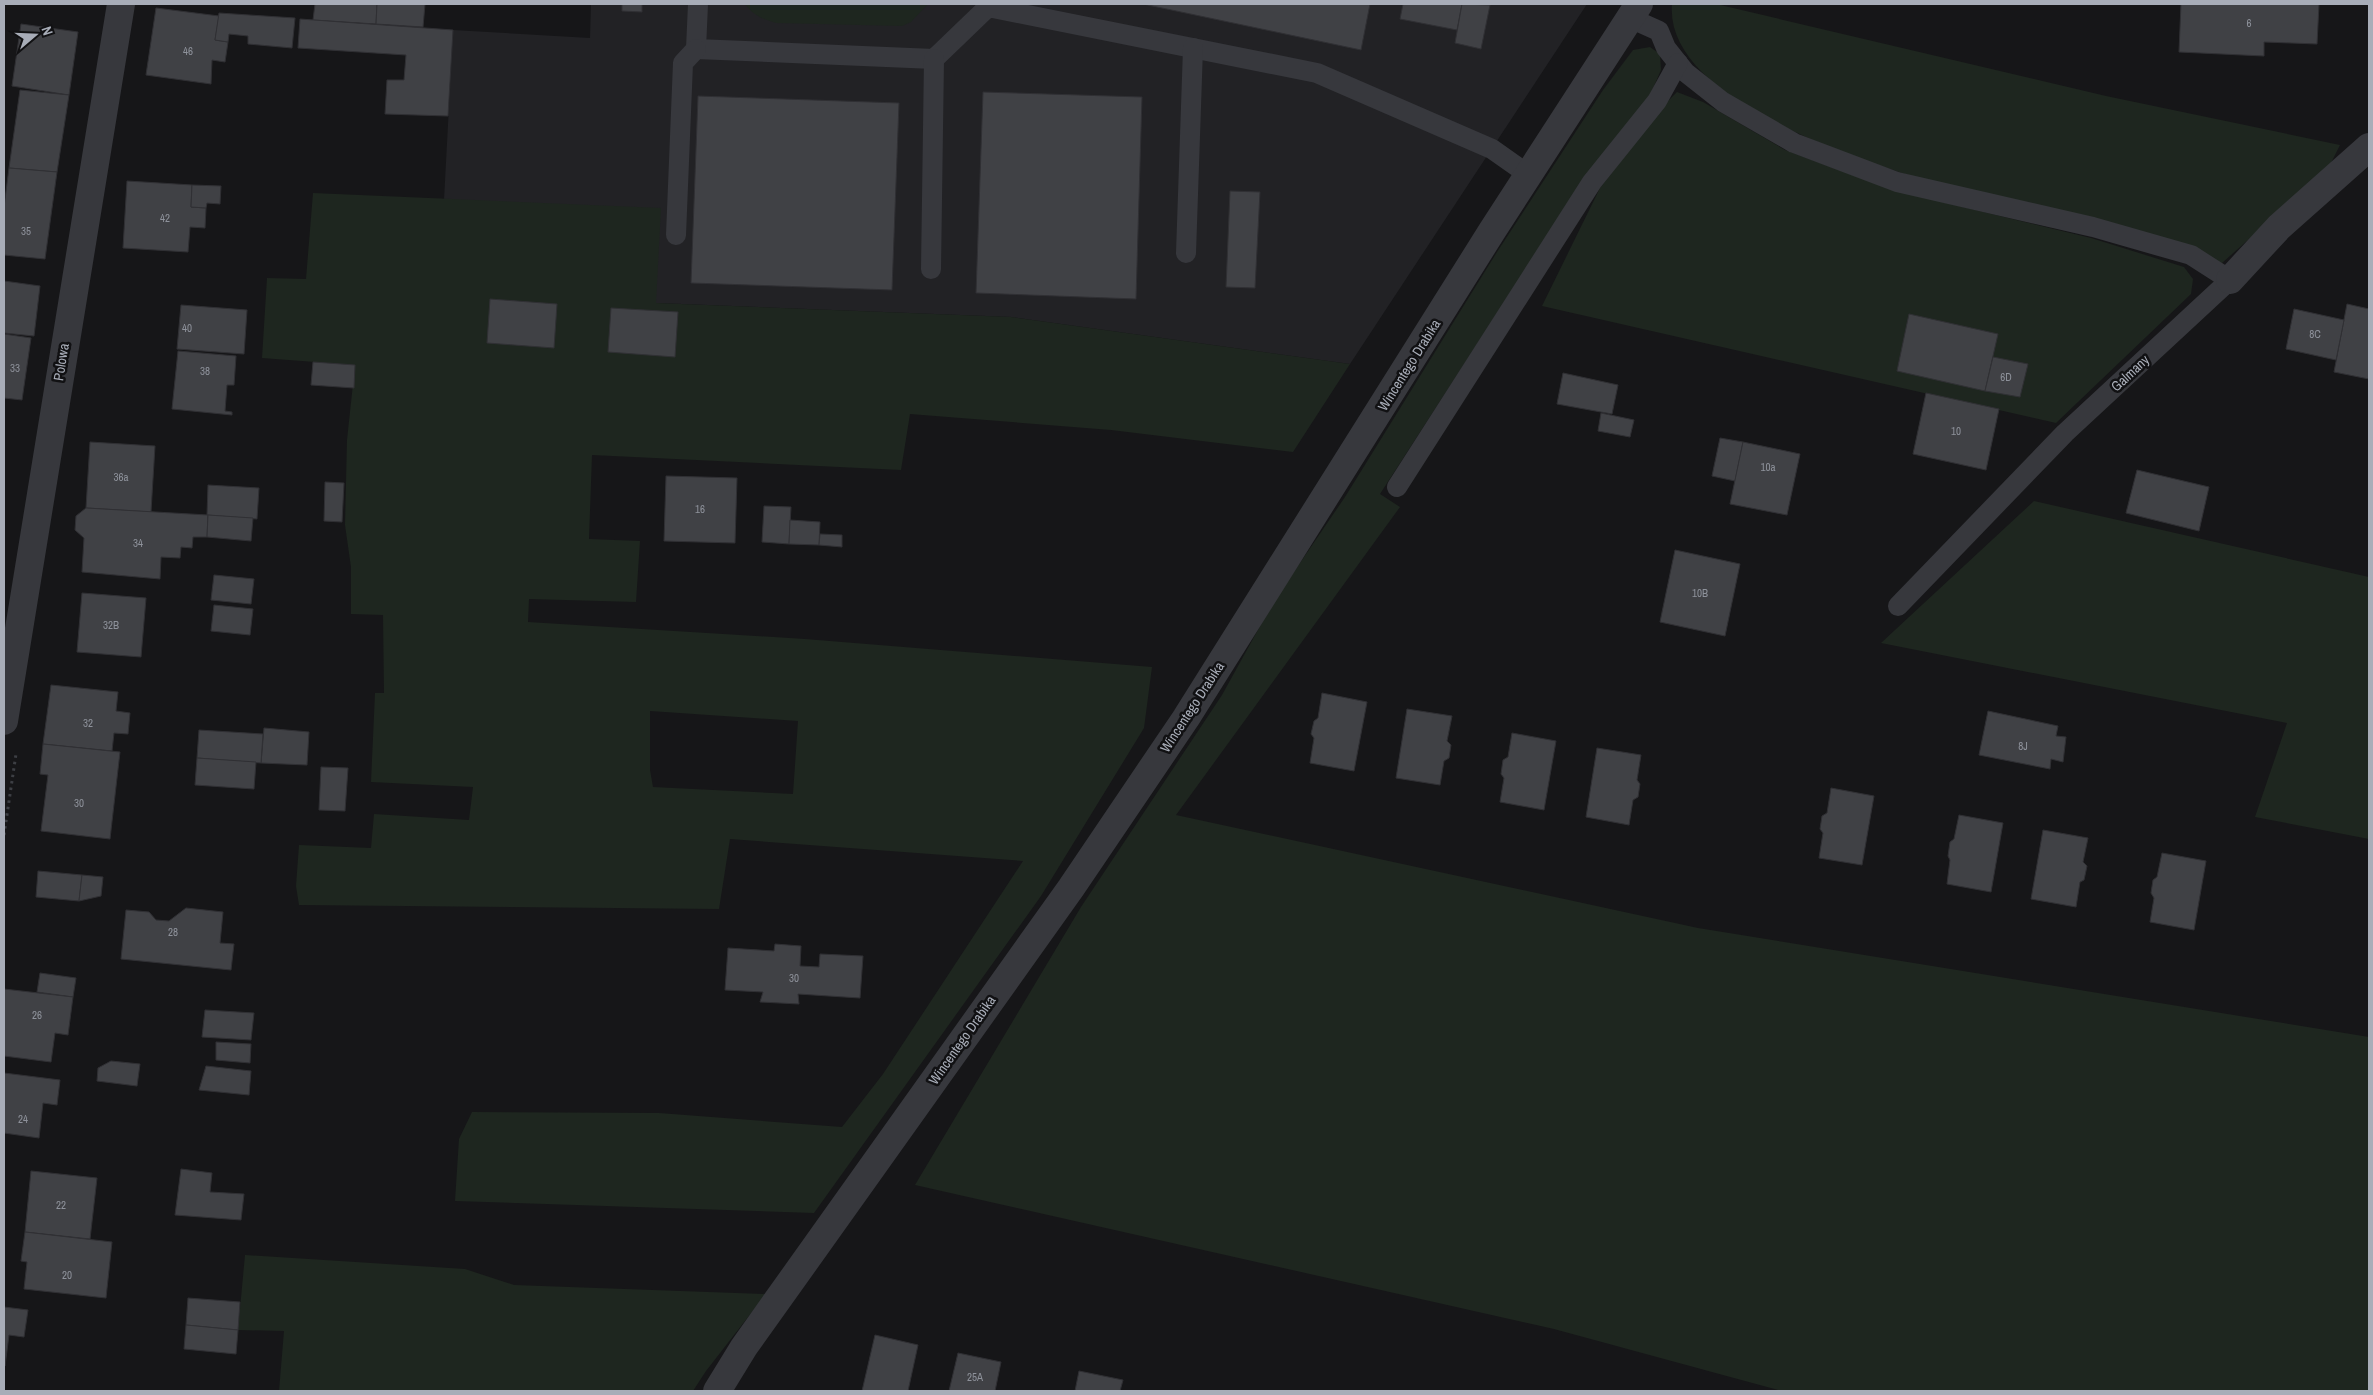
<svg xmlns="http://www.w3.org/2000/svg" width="2373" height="1395" font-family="'Archivo Narrow',sans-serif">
	<rect width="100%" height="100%" fill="#161618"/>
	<polygon fill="#222225" points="591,4 1587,4 1350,364 1011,317 656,303 444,200 453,30 590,38"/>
	<g fill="#1e261f" fill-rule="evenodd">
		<path d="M 745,4 L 928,4 L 911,22 L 902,26 L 776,23 C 762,19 753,15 745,4 Z"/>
		<path d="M 1672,4 L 1716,4 L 2106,96 L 2340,145 L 2328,169 L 2222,263 C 2160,246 2098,229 2036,211 C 1951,188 1662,120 1672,4 Z"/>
		<polygon points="1650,47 1660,54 1661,70 1650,95 1585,177 1380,494 1400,507 1176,815 1698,928 2369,1037 2369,1391 1782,1391 1554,1329 915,1185 1081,907 1222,695 1274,601 1345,497 1497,252 1603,90 1633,50"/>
		<polygon points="1677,92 1703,102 1785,150 1893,190 2091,238 2184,267 2193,279 2191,294 2056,423 1542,306 1600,188 1666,103"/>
		<path d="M 313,193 L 661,208 L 656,303 L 1011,317 L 1350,364 L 1293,452 L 1111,430 L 910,414 L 901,470 L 592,455 L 589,539 L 640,541 L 636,602 L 529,599 L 528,622 L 805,639 L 1152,667 L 1144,728 L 1041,896 L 814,1213 L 455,1201 L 459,1139 L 472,1112 L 659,1113 L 842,1127 L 883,1074 L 1023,861 L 730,839 L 719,909 L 299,905 L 296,886 L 299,845 L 371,848 L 374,814 L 469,820 L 473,787 L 371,782 L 375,693 L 384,693 L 383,615 L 351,614 L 351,567 L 345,525 L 347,440 L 355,365 L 262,358 L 267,278 L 306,279 ZM 650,711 L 798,721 L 793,794 L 653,787 L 650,770 Z"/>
		<polygon points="2034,501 2369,577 2369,839 2255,817 2287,723 1881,643"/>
		<polygon points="245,1255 465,1269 514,1285 766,1294 706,1371 693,1391 279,1391 284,1331 238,1330"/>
	</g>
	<g fill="#404145" stroke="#303034">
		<polygon points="315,4 377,4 376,24 313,20"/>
		<polygon points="377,4 425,4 423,27 376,24"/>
		<polygon points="622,4 642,4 642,12 622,11"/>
		<polygon points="1143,4 1370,4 1361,50"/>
		<polygon points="1403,4 1462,4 1457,30 1400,19"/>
		<polygon points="1462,4 1490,5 1481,49 1455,43"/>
		<polygon points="2181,4 2319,4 2317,44 2264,42 2264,56 2179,52"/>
		<polygon points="156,8 219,16 215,40 228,42 225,62 212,60 211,84 146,75"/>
		<polygon points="219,13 295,18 292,48 248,44 248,36 229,34 228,42 215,40"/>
		<polygon points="300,19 453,30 448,116 385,114 387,80 404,80 406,55 298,48"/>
		<polygon points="21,24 78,32 69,95 12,86"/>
		<polygon points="20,90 69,95 57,172 9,168"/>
		<polygon points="983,92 1142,97 1136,299 976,293"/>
		<polygon points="698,96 899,103 892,290 691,283"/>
		<polygon points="9,168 57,172 45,259 4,255 4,207"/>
		<polygon points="127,181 192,185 191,207 206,208 205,228 190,227 188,252 123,248"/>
		<polygon points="192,185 221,186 220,204 207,203 206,208 191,207"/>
		<polygon points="1230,191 1260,192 1255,288 1226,287"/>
		<polygon points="4,281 40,286 34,336 4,333"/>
		<polygon points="490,299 557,304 554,348 487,343"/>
		<polygon points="2347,304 2369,309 2369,379 2334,372"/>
		<polygon points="181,305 247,310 244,354 177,349"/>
		<polygon points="611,308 678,312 675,357 608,352"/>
		<polygon points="2294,309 2344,320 2336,360 2286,349"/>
		<polygon points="1909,314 1998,334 1985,391 1897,371"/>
		<polygon points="4,334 31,338 22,400 4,398"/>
		<polygon points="178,351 236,356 234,385 227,385 225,411 232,412 232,415 172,409"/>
		<polygon points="1993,357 2028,364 2020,397 1985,391"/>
		<polygon points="313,362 355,365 354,388 311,385"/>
		<polygon points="1563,373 1618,385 1612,414 1557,404"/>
		<polygon points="1926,393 1999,409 1986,470 1913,454"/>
		<polygon points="1601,413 1634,420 1630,437 1598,431"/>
		<polygon points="1720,438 1743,442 1735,481 1712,476"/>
		<polygon points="90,442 155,446 151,512 86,508"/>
		<polygon points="1743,442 1800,454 1787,515 1730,504"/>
		<polygon points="2137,470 2209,487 2199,531 2126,513"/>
		<polygon points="666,476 737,478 735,543 664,541"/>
		<polygon points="325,482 344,483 342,522 324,521"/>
		<polygon points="208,485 259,488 257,519 207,515"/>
		<polygon points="764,506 791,507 789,544 762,542"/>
		<polygon points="86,508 208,515 207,537 193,537 192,548 181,547 180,558 161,557 160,579 82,572 84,538 75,530 76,516"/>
		<polygon points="208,515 253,518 251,541 207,537"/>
		<polygon points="790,520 820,522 819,545 789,544"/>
		<polygon points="820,534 842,535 842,547 819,545"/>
		<polygon points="1675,550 1740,564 1725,636 1660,622"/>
		<polygon points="214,575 254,579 251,604 211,600"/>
		<polygon points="82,593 146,598 141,657 77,652"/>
		<polygon points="214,605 253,609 250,635 211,631"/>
		<polygon points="51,685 118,692 116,711 130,713 128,734 114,733 112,751 43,744"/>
		<polygon points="1322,693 1367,702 1354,771 1310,763 1314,738 1311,734 1314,721 1318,718"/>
		<polygon points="1407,709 1452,716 1447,741 1451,745 1449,758 1444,761 1440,785 1396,778"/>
		<polygon points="1988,711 2058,726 2056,736 2066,737 2063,762 2051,759 2050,769 1979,755"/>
		<polygon points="264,728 309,732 307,765 261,763"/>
		<polygon points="199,730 263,734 261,763 197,758"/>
		<polygon points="1512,733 1556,741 1544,810 1500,802 1504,778 1501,774 1503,760 1508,757"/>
		<polygon points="43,744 120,752 110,839 41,831 48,775 40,774"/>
		<polygon points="1597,748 1641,755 1637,780 1640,784 1638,797 1633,800 1629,825 1586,817"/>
		<polygon points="197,758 256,762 254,789 195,785"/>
		<polygon points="321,767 348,768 345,811 319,810"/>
		<polygon points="1831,788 1874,796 1862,865 1819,858 1823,833 1820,829 1822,816 1827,813"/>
		<polygon points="1959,815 2003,823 1991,892 1947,884 1950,860 1948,856 1950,842 1954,839"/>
		<polygon points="2043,830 2088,838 2083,862 2087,866 2084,880 2080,882 2076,907 2031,899"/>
		<polygon points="2162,853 2206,861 2194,930 2150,922 2154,898 2151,893 2153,880 2157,877"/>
		<polygon points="38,871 82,875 79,901 36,897"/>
		<polygon points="82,875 103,877 101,896 79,901"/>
		<polygon points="186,908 223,912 220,943 234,944 231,970 121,959 126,910 149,912 156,920 169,921"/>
		<polygon points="775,944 801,946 800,966 819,967 820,954 863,956 860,998 798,994 799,1004 760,1002 763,992 725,990 728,948 774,951"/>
		<polygon points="40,973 76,978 73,997 37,992"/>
		<polygon points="4,989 73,997 68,1035 55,1033 51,1062 4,1056"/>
		<polygon points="205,1010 254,1013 251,1040 202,1037"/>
		<polygon points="216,1042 251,1044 250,1063 216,1060"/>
		<polygon points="111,1061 140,1064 137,1086 97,1081 98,1068"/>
		<polygon points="206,1066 251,1071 249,1095 199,1090"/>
		<polygon points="4,1073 60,1080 57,1105 43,1103 39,1138 4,1133"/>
		<polygon points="181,1169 212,1173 210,1192 244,1194 241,1220 175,1215"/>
		<polygon points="31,1171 97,1178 90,1239 25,1232"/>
		<polygon points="25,1232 112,1242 106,1298 24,1289 27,1262 21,1261"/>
		<polygon points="188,1298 240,1302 238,1330 186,1325"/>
		<polygon points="4,1307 28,1310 24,1337 9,1335 5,1366"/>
		<polygon points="186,1325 238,1330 236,1354 184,1349"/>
		<polygon points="875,1335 918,1345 908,1391 862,1391"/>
		<polygon points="958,1353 1001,1362 995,1391 949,1391"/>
		<polygon points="1079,1371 1123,1380 1120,1391 1075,1391"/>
	</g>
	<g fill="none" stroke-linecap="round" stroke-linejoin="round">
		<polyline stroke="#3d3f44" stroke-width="3" stroke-dasharray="2.5 4" stroke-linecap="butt" points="4,835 16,754"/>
		<g stroke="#37383d" stroke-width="20">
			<polyline points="698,4 696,49 934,59 988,7 1317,73 1492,149 1529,175"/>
			<polyline points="1630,18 1659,31 1666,48 1685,72 1723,102 1794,143 1897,182 2093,227 2191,255 2230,280 2065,433 1898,606"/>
			<polyline points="676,235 683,63 696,49"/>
			<polyline points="1186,253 1193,48"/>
			<polyline points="931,269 934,59"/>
			<polyline points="1397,487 1592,182 1657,101 1678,63"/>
		</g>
		<g stroke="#37383d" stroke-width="28">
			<polyline points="2230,280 2279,227 2369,147"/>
			<polyline points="4,721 121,4"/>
			<polyline points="717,1391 744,1347 1071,888 1186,718 1492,231 1639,4"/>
		</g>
	</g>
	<g text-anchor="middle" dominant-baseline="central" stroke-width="5" stroke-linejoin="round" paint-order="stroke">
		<g font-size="11" fill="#8e929b">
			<text x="2249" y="23">6</text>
			<text x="188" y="51">46</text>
			<text x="165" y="218">42</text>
			<text x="26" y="231">35</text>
			<text x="187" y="328">40</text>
			<text x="2315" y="334">8C</text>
			<text x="15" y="368">33</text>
			<text x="205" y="371">38</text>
			<text x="2006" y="377">6D</text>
			<text x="1956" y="431">10</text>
			<text x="1768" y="467">10a</text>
			<text x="121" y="477">36a</text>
			<text x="700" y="509">16</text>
			<text x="138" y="543">34</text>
			<text x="1700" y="593">10B</text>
			<text x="111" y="625">32B</text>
			<text x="88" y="723">32</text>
			<text x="2023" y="746">8J</text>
			<text x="79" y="803">30</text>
			<text x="173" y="932">28</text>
			<text x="794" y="978">30</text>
			<text x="37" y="1015">26</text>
			<text x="23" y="1119">24</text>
			<text x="61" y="1205">22</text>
			<text x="67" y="1275">20</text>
			<text x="975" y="1377">25A</text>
		</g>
		<g font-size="14" fill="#a8adb8" stroke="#111113">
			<text transform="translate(61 362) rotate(-81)">Polowa</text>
			<text transform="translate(1409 365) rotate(-58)">Wincentego Drabika</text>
			<text transform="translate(2130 373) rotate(-43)">Galmany</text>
			<text transform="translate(1192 707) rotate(-57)">Wincentego Drabika</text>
			<text transform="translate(962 1040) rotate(-55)">Wincentego Drabika</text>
		</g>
	</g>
	<rect width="2373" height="1395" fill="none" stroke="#a8adb8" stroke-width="10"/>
	<g transform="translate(35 35) rotate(71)" stroke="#111113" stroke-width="4" paint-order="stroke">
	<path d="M0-4L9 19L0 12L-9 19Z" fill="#a8adb8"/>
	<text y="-8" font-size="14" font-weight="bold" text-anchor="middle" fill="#a8adb8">N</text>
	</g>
</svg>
